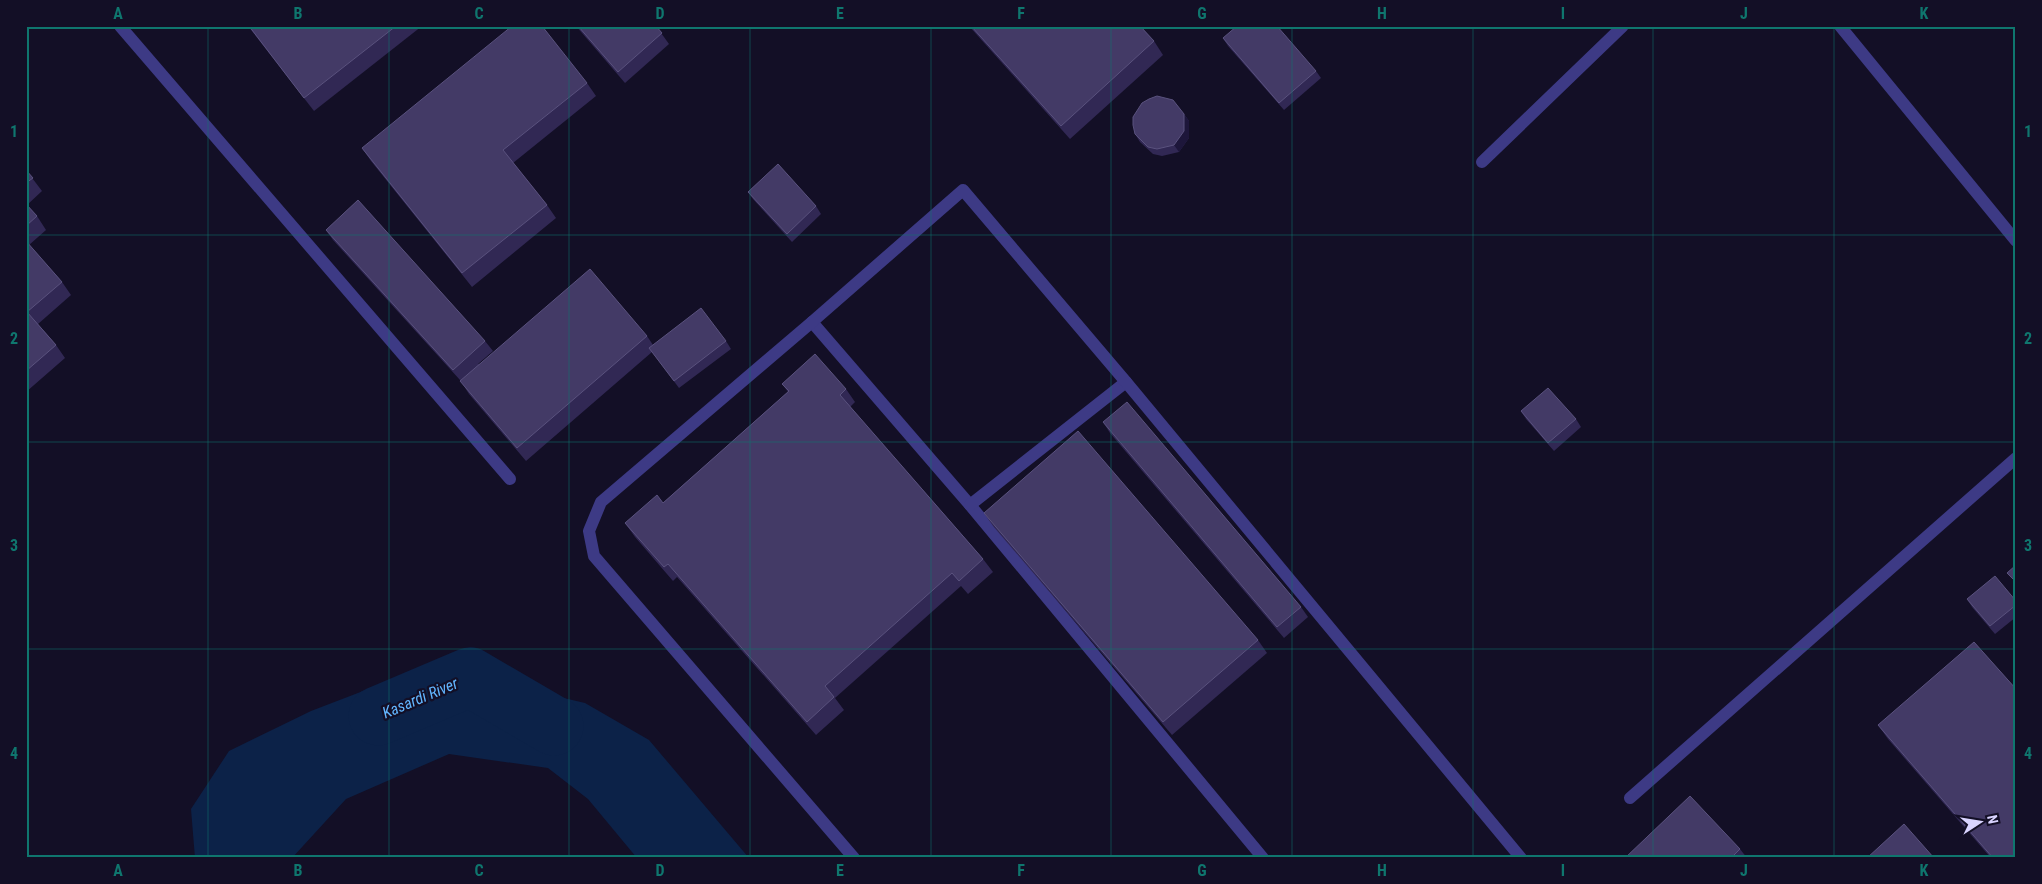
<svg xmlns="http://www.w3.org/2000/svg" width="2042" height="884" font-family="'Roboto Condensed',sans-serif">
	<rect width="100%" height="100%" fill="#130f26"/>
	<polygon fill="#0c2248" points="384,683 508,685 585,703 649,740 749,858 637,858 588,799 548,768 449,754 346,799 292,858 195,858 191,809 229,751 311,711"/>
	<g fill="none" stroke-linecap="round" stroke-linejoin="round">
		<polyline stroke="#0c2248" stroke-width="59" points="378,716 470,677 554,726"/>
		<g stroke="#3d3a85" stroke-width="12">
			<polyline points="120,26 510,479"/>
			<polyline points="1840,26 2016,241"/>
			<polyline points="1482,162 1623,26"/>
			<polyline points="812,322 970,505 1263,858"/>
			<polyline points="970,505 1126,382"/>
			<polyline points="1630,798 2016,458"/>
			<polyline points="854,858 594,556 589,531 601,502 812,322 963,190 1126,382 1521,858"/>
		</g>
	</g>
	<g fill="#312854">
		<polygon points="248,26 422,26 314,111"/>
		<polygon points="576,26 656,26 669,44 625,83"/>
		<polygon points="969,26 1140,26 1154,41 1163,55 1070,139"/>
		<polygon points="1223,38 1316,71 1321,78 1284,110 1228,46"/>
		<polygon points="587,83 596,96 513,163 547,205 556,218 472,287 371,161 362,148"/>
		<polygon points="1184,114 1189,121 1189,138 1179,152 1162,156 1153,154 1140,142 1135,134"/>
		<polygon points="26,170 42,191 27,205 37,216 46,230 29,245 62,282 71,295 38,324 56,345 65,358 26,392"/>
		<polygon points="748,192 816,206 821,214 792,242 753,199"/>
		<polygon points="326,230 485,341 493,351 478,364 647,336 653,345 726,341 731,349 679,388 652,352 526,461 469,394 460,380 333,240"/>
		<polygon points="782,384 846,389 855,402 850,407 983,559 993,572 968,594 961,586 835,698 844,710 816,735 677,577 673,581 635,537 625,523 663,503 788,392"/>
		<polygon points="1521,411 1576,419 1581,427 1554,451 1526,419"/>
		<polygon points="1103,422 1301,607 1308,617 1284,638 1110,433"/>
		<polygon points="984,513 1258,640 1267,653 1172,735 993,526"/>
		<polygon points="1967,599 2016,601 2016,617 1995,634 1972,607"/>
		<polygon points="1878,725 2016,858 1991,858 1888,739"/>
		<polygon points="1740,849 1747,858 1625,858"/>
	</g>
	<polygon fill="#1d163a" points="1184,114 1189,121 1189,138 1179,152 1174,145"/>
	<g fill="#433a66" stroke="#5a527e">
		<polygon points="249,26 396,26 304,98"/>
		<polygon points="512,26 542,26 587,83 503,150 547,205 462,273 362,148"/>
		<polygon points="578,26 656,26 662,33 618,72"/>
		<polygon points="971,26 1140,26 1154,41 1061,126"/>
		<polygon points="1237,26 1277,26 1316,71 1279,103 1223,38"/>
		<polygon points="1157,96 1173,100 1184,114 1184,131 1174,145 1157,149 1148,147 1135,134 1133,125 1133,117 1142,103 1149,99"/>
		<polygon points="778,164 816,206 787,234 748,192"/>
		<polygon points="26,170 33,178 26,183"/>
		<polygon points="358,200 485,341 453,370 326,230"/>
		<polygon points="26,204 37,216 26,226"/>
		<polygon points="26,241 62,282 27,312 56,345 26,371"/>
		<polygon points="590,269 647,336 517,448 460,381"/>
		<polygon points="701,308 726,341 674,381 649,348"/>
		<polygon points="815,354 846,389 840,395 983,559 959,581 952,573 825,686 834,697 807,722 668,564 664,567 625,523 657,495 663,503 789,391 782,384"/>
		<polygon points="1548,388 1576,419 1548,443 1521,411"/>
		<polygon points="1127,402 1301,607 1277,627 1103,422"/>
		<polygon points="1078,431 1258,640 1163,722 984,513"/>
		<polygon points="2016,565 2016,582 2007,573"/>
		<polygon points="1995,576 2016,601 2016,605 1990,626 1967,599"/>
		<polygon points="1974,642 2016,689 2016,858 1993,858 1878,725"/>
		<polygon points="1690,796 1740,849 1731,858 1625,858"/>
		<polygon points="1904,824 1934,858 1867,858"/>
	</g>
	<path fill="none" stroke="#0f766e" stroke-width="1" stroke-opacity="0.55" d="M 208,26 L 208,858M 389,26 L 389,858M 569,26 L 569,858M 750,26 L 750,858M 931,26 L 931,858M 1111,26 L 1111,858M 1292,26 L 1292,858M 1473,26 L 1473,858M 1653,26 L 1653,858M 1834,26 L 1834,858M 26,235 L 2016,235M 26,442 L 2016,442M 26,649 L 2016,649"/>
	<g text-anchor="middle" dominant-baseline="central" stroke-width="4.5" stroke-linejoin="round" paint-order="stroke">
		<g font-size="16" font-style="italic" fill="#62b6ff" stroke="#130f26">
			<text transform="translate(420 698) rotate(-23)">Kasardi River</text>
		</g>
	</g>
	<rect width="2042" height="884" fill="none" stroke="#130f26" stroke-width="55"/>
	<g transform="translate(1980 822) rotate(78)" stroke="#130f26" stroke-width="4" paint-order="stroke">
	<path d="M0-4L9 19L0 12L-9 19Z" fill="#d9d4ff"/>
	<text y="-8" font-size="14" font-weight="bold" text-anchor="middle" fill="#d9d4ff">N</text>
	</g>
	<rect x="28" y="28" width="1986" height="828" fill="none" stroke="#0f766e" stroke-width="2"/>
	<g font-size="16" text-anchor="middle" font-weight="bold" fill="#0f766e">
		<text x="118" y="19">A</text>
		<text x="298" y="19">B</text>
		<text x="479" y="19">C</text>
		<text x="660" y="19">D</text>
		<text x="840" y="19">E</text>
		<text x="1021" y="19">F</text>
		<text x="1202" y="19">G</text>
		<text x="1382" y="19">H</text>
		<text x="1563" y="19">I</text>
		<text x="1744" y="19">J</text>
		<text x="1924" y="19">K</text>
		<text x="14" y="137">1</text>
		<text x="2028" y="137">1</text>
		<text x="14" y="344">2</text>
		<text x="2028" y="344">2</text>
		<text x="14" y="551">3</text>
		<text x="2028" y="551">3</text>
		<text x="14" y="759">4</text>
		<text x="2028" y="759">4</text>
		<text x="118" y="876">A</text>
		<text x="298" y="876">B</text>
		<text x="479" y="876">C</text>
		<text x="660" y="876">D</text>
		<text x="840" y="876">E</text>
		<text x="1021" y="876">F</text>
		<text x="1202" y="876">G</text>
		<text x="1382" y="876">H</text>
		<text x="1563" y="876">I</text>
		<text x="1744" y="876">J</text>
		<text x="1924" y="876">K</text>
	</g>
</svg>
